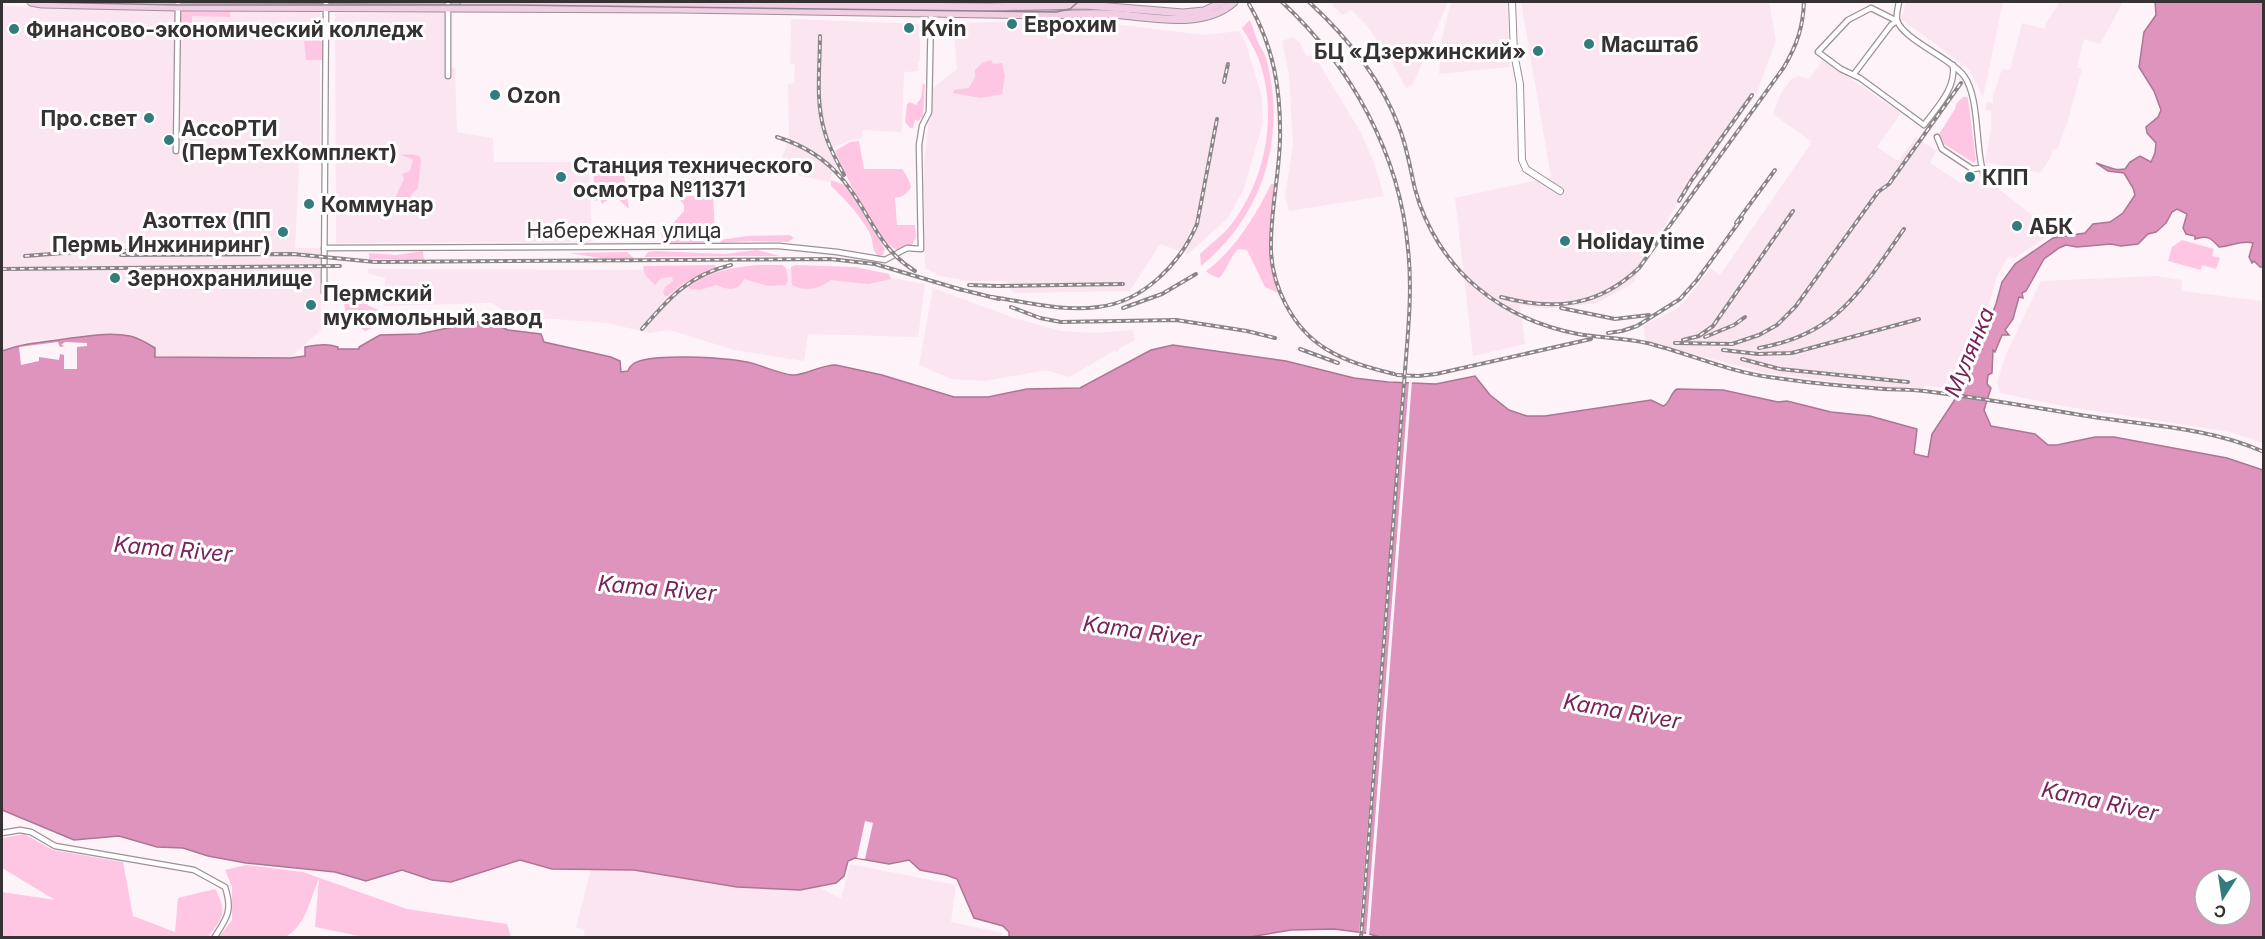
<svg xmlns="http://www.w3.org/2000/svg" width="2265" height="939" font-family="Inter,sans-serif">
	<rect width="100%" height="100%" fill="#fef3f9"/>
	<g fill="#fbe5f0">
		<polygon points="1330,2 1448,2 1413,84 1406,88 1391,60 1365,23 1351,10 1342,15"/>
		<polygon points="1451,2 1507,2 1510,67 1439,74 1442,38"/>
		<polygon points="1521,2 1769,2 1776,40 1757,92 1685,195 1682,194 1633,283 1597,303 1547,309 1520,305 1525,344 1473,356 1455,198 1551,177"/>
		<polygon points="1906,2 2003,2 1983,97 1969,69 1901,19"/>
		<polygon points="2060,2 2123,2 2100,44 2084,39 2077,67 2082,69 2068,120 2057,150 2053,149 2050,159 2040,173 1985,162 1991,130 1991,111 1985,110 1987,102 1993,103 1993,96 2002,69 2010,70 2022,23 2045,29 2046,23"/>
		<polygon points="2,6 169,11 320,12 320,150 300,150 295,248 321,248 321,330 290,358 154,357 154,348 133,337 123,335 81,336 32,341 2,351"/>
		<polygon points="445,12 445,66 455,68 457,132 493,138 494,162 589,162 592,242 336,243 335,14"/>
		<polygon points="791,19 921,24 920,60 918,62 918,71 904,72 902,130 901,132 862,130 862,138 851,140 833,148 831,146 828,148 837,168 832,172 830,182 777,171 789,139 788,84 794,83 795,64 790,64"/>
		<polygon points="1080,20 1205,35 1239,31 1245,41 1262,97 1263,123 1244,188 1228,218 1188,254 1160,244 1130,291 1013,293 1006,281 968,281 940,276 925,268 924,164 932,89 957,69 953,23"/>
		<polygon points="1293,37 1301,44 1306,56 1314,55 1361,133 1374,162 1384,196 1289,211 1285,195 1293,145 1289,75 1282,41"/>
		<polygon points="1823,60 1901,113 1877,147 1898,161 1916,137 1936,151 1930,163 1962,184 1969,175 1982,183 1987,180 2054,232 2015,258 2008,257 1997,276 1988,307 1970,351 1958,364 1948,388 1926,386 1922,388 1880,387 1765,373 1645,341 1644,326 1677,308 1687,299 1710,268 1720,275 1812,142 1773,114 1780,95 1791,79 1798,76 1809,79"/>
		<polygon points="721,267 722,270 822,268 870,274 925,284 918,337 808,334 804,361 735,350 669,330 649,333 607,323 514,316 491,303 384,306 385,278 369,274 367,269 633,270"/>
		<polygon points="2156,276 2182,280 2182,291 2263,301 2263,443 2230,432 2063,406 2000,393 1997,382 2007,352 2041,281"/>
		<polygon points="933,288 1014,318 1061,331 1095,333 1133,330 1135,340 1120,348 1118,352 1114,351 1069,377 1046,370 985,381 951,379 919,365"/>
		<polygon points="850,864 956,885 951,922 1002,933 1001,938 583,938 585,930 576,927 591,869 634,870 664,874 737,887 800,890 819,887 841,899"/>
	</g>
	<g fill="#ffc6e4">
		<polygon points="183,12 230,12 230,17 192,16 192,33 181,33 181,14"/>
		<path d="M 1250,20 C 1253,27 1255,35 1258,42 C 1260,47 1264,51 1266,58 C 1287,135 1264,215 1201,266 L 1200,254 C 1211,243 1224,235 1233,222 C 1266,178 1278,113 1259,60 C 1255,49 1248,38 1242,28 Z"/>
		<polygon points="304,41 324,41 324,60 306,60"/>
		<polygon points="991,60 993,64 1002,63 1005,76 1002,94 981,98 953,93 954,90 969,88 975,77 975,70 982,63"/>
		<polygon points="923,83 925,85 923,116 918,121 915,120 913,128 910,128 905,122 907,104 910,102 916,105 921,98"/>
		<polygon points="1963,97 1967,97 1968,99 1976,160 1974,163 1944,144 1938,136 1955,109 1956,104"/>
		<path d="M 859,141 L 864,169 L 902,169 C 904,171 911,183 911,187 C 907,194 903,197 895,198 L 897,225 L 915,225 L 916,238 L 912,245 L 898,250 C 879,246 843,170 835,151 L 850,142 Z"/>
		<polygon points="411,154 419,156 421,159 418,188 411,195 409,204 396,202 395,198 404,179 402,174 410,171 413,159 400,155"/>
		<polygon points="593,166 623,169 629,209 616,197 613,200 610,198 602,204 600,199 595,201"/>
		<path d="M 831,180 L 845,185 L 850,192 L 885,249 L 883,255 L 878,256 C 871,249 874,242 870,234 C 861,216 845,199 831,186 Z"/>
		<path d="M 1271,184 L 1275,184 C 1272,222 1267,255 1278,293 L 1265,287 L 1247,250 L 1238,249 C 1229,258 1228,269 1219,278 L 1209,274 L 1206,271 C 1235,250 1256,215 1271,184 Z"/>
		<polygon points="713,194 715,237 705,241 711,243 660,245 663,241 661,233 669,228 684,211 684,205 678,197"/>
		<polygon points="790,235 794,238 788,242 750,241 721,243 720,240 747,236"/>
		<polygon points="2182,240 2214,249 2212,256 2220,258 2216,269 2202,265 2201,270 2168,261 2172,247"/>
		<polygon points="757,250 780,256 644,257 648,252 656,251 725,254"/>
		<polygon points="423,251 424,260 369,259 369,253 396,255"/>
		<polygon points="627,252 635,259 606,259 569,253"/>
		<polygon points="715,265 716,268 682,284 668,296 665,296 663,292 665,287 673,281 672,277 661,278 655,285 645,275 643,266"/>
		<path d="M 757,265 L 782,265 L 786,268 L 788,281 L 786,285 L 768,286 L 744,279 C 738,292 727,290 716,285 L 700,290 L 690,289 L 688,286 C 710,272 732,267 757,265 Z"/>
		<path d="M 795,265 L 855,267 L 889,274 L 891,279 L 868,284 L 831,280 C 819,289 806,292 792,285 L 791,267 Z"/>
		<polygon points="367,292 371,295 372,299 367,305 387,314 388,321 365,331 361,328 362,323 360,321 346,322 344,299"/>
		<path d="M 24,834 L 53,850 L 123,862 L 133,916 L 175,932 L 178,898 L 215,889 C 228,912 223,918 208,937 L 2,937 L 2,892 L 55,900 L 2,868 L 2,838 Z"/>
		<path d="M 246,865 L 303,872 L 407,909 L 507,924 L 511,937 L 364,937 L 315,927 L 319,879 C 310,899 305,929 283,938 L 219,937 L 232,920 L 232,887 L 225,870 Z"/>
	</g>
	<path fill="#de94bc" stroke="#ac7693" stroke-width="1.5" fill-rule="evenodd" d="M 2155,2 L 2263,2 L 2263,267 L 2260,267 L 2254,261 L 2252,263 L 2249,257 L 2253,243 C 2241,240 2232,246 2219,247 C 2211,238 2208,235 2195,239 L 2195,236 L 2186,234 L 2183,228 L 2187,214 L 2177,209 L 2172,212 L 2166,223 L 2156,232 L 2148,234 L 2138,244 L 2121,246 L 2111,244 L 2077,247 L 2066,245 L 2059,248 L 2044,259 L 2026,291 L 2022,293 L 2023,298 L 2019,297 L 2013,319 L 2005,330 L 2009,335 L 2002,335 L 1995,352 L 1993,350 L 1992,373 L 1988,375 L 1987,384 L 1991,388 L 1984,410 L 1991,426 L 2035,434 L 2048,445 L 2057,445 L 2095,437 L 2114,437 L 2227,458 L 2263,470 L 2263,937 L 1384,938 L 1365,933 L 1334,929 L 1291,930 L 1244,938 L 1009,937 L 1009,932 L 1003,926 L 974,918 L 957,879 L 946,875 L 920,870 L 909,860 L 889,864 L 855,858 L 848,861 L 844,876 L 836,883 L 800,890 L 737,887 L 634,870 L 552,869 L 520,860 L 451,882 L 432,880 L 402,870 L 366,881 L 335,872 L 246,863 L 208,856 L 183,848 L 157,847 L 119,836 L 74,840 L 2,810 L 2,351 C 23,343 43,342 65,339 C 86,336 108,332 130,336 C 139,338 147,343 155,348 L 155,357 L 290,358 L 305,356 L 305,347 C 317,345 326,343 338,347 L 338,349 L 359,349 L 359,347 L 380,335 L 419,334 L 486,320 L 508,330 L 541,334 L 544,342 L 611,357 L 620,361 L 621,372 L 628,371 C 629,368 630,366 633,364 C 650,352 726,358 747,362 C 761,365 780,374 792,375 C 805,376 819,365 836,365 L 882,375 L 954,397 L 988,397 L 1027,389 L 1080,388 L 1151,350 L 1173,345 L 1286,361 L 1354,378 L 1388,382 L 1436,384 L 1475,376 L 1490,395 L 1509,410 L 1527,416 L 1545,416 L 1651,400 L 1663,406 C 1670,404 1670,393 1677,389 L 1723,390 L 1778,402 L 1787,401 L 1831,412 L 1870,416 L 1917,429 L 1914,454 L 1928,457 L 1932,434 L 1954,401 L 1967,370 L 1962,365 L 1968,357 L 1972,358 L 1975,355 L 1973,349 L 1982,349 L 1980,344 L 1996,304 L 2002,282 L 2015,264 L 2053,238 L 2085,233 L 2093,224 L 2110,222 L 2123,213 L 2135,195 L 2133,188 L 2124,173 L 2108,171 L 2096,163 C 2107,166 2113,171 2125,169 L 2130,162 L 2140,156 L 2151,162 L 2155,153 L 2156,143 L 2147,133 L 2146,127 L 2158,117 L 2161,110 L 2154,91 L 2139,67 L 2144,32 L 2156,15 ZM 2205,879 L 2241,879 L 2241,915 L 2205,915 Z"/>
	<g fill="#fef3f9">
		<polygon points="58,342 60,347 65,346 61,345 65,342 87,343 87,346 77,347 77,369 64,369 64,355 60,354 59,360 39,357 39,361 21,365 19,347"/>
		<polygon points="1403,381 1406,381 1363,935 1359,935"/>
		<polygon points="1409,381 1412,381 1369,937 1366,936"/>
		<polygon points="865,821 873,823 865,859 857,858"/>
	</g>
	<g fill="none" stroke-linecap="round" stroke-linejoin="round">
		<g stroke="#9d9197" stroke-width="7">
			<g id="minor">
				<path d="M 1899,2 C 1898,7 1896,14 1897,20 C 1902,39 1951,58 1964,76 C 1981,99 1974,153 1986,181"/>
				<path d="M 1897,21 L 1871,8 L 1848,20 L 1818,52 L 1841,69 L 1860,78 L 1924,125 C 1937,107 1956,89 1953,65"/>
				<polyline points="1854,74 1891,25 1897,21"/>
				<polyline points="448,76 448,2"/>
				<polyline points="1937,137 1942,149 1972,169 1981,168"/>
				<polyline points="176,151 178,2"/>
				<polyline points="324,248 779,246 837,252 885,260 907,248 921,249 919,145 922,126 929,112 931,11"/>
				<polyline points="324,292 326,2"/>
				<path d="M 2,833 L 20,830 L 31,832 L 55,846 L 194,870 L 225,887 C 233,911 227,918 214,938"/>
			</g>
		</g>
		<g stroke="#9d9197" stroke-width="8">
			<polyline id="tertiary" points="1512,2 1514,53 1520,84 1522,160 1526,169 1560,191"/>
		</g>
		<g stroke="#9d9197" stroke-width="9">
			<g id="secondary">
				<path d="M 31,2 L 42,4 L 178,7 L 680,9 L 1048,15 C 1069,14 1089,13 1109,14 C 1149,16 1201,31 1234,2"/>
				<polyline points="464,2 987,7 1085,5 1183,13 1204,11 1223,2"/>
			</g>
		</g>
		<use href="#minor" stroke="#fff" stroke-width="4.5"/>
		<use href="#tertiary" stroke="#fff" stroke-width="6"/>
		<use href="#secondary" stroke="#f1cee3" stroke-width="7"/>
		<polyline stroke="#8c8588" stroke-width="1.5" points="36,2 178,5 512,5 1056,12 1070,9 1078,2"/>
		<g stroke="#8c8588" stroke-width="4">
			<g id="rail">
				<path d="M 1282,2 C 1351,66 1400,154 1408,249 C 1412,285 1409,322 1406,358 L 1361,938"/>
				<path d="M 1309,2 C 1346,36 1381,79 1399,127 C 1407,147 1410,168 1415,189 C 1425,227 1448,264 1479,289 C 1507,312 1542,327 1578,334 C 1601,338 1624,338 1647,343 C 1688,353 1726,371 1769,377 C 1803,382 1838,386 1872,388 C 1889,390 1907,389 1924,391 C 1983,398 2041,409 2100,418 C 2156,426 2212,429 2264,452"/>
				<path d="M 1249,4 C 1274,47 1281,91 1280,140 C 1279,175 1271,209 1271,244 C 1270,284 1292,328 1326,349 C 1347,362 1370,368 1394,374"/>
				<path d="M 820,36 C 820,67 815,102 825,133 C 829,148 837,161 844,175"/>
				<polyline points="1224,82 1228,64"/>
				<path d="M 777,137 C 803,145 826,159 843,180 C 870,212 877,248 915,271"/>
				<polyline points="1679,201 1691,181 1752,95"/>
				<polyline points="1736,223 1775,170"/>
				<polyline points="121,255 293,254 375,262 830,259 875,264 962,290"/>
				<polyline points="25,256 77,252 129,251"/>
				<polyline points="2,269 340,266"/>
				<polyline points="969,285 998,286 1123,284"/>
				<polyline points="955,288 999,299"/>
				<path d="M 992,297 C 1026,302 1063,312 1098,307 C 1143,302 1180,264 1197,224 L 1217,119"/>
				<path d="M 1501,297 C 1554,311 1598,307 1639,268 L 1784,67 C 1797,45 1803,27 1804,2"/>
				<polyline points="1011,307 1040,318 1061,322 1176,320 1247,331 1275,338"/>
				<polyline points="1123,308 1162,294 1196,274"/>
				<polyline points="1561,308 1615,319 1649,315"/>
				<path d="M 642,329 C 669,298 689,275 731,265"/>
				<polyline points="1608,333 1622,331 1637,326 1680,299 1697,280 1742,218"/>
				<polyline points="1705,337 1734,325 1745,317"/>
				<polyline points="1683,340 1699,336 1713,326 1793,211"/>
				<polyline points="1675,343 1732,344 1759,335 1777,325 1796,306 1878,192 1889,184 1961,83"/>
				<path d="M 1759,348 C 1838,334 1861,290 1904,229"/>
				<polyline points="1300,349 1338,363"/>
				<polyline points="1723,350 1758,354 1792,353 1919,319"/>
				<polyline points="1742,359 1780,369 1908,382"/>
				<polyline points="1397,375 1418,376 1436,374 1591,339"/>
			</g>
		</g>
		<use href="#rail" stroke="#fff" stroke-width="1.5" stroke-dasharray="4.5" stroke-linecap="butt"/>
	</g>
	<g fill="#337c7d" stroke="#fff" stroke-width="2">
		<circle cx="1012" cy="24" r="6"/>
		<circle cx="909" cy="28" r="6"/>
		<circle cx="14" cy="29" r="6"/>
		<circle cx="1589" cy="44" r="6"/>
		<circle cx="1538" cy="51" r="6"/>
		<circle cx="495" cy="95" r="6"/>
		<circle cx="149" cy="118" r="6"/>
		<circle cx="169" cy="140" r="6"/>
		<circle cx="561" cy="177" r="6"/>
		<circle cx="1970" cy="177" r="6"/>
		<circle cx="309" cy="204" r="6"/>
		<circle cx="2017" cy="226" r="6"/>
		<circle cx="283" cy="232" r="6"/>
		<circle cx="1565" cy="241" r="6"/>
		<circle cx="115" cy="278" r="6"/>
		<circle cx="311" cy="305" r="6"/>
	</g>
	<g text-anchor="middle" dominant-baseline="central" stroke-width="6" stroke-linejoin="round" paint-order="stroke">
		<g font-size="21" font-weight="bold" fill="#363133" stroke="#fff" text-anchor="start">
			<text x="1024" y="24">Еврохим</text>
			<text x="921" y="28">Kvin</text>
			<text x="26" y="29">Финансово-экономический колледж</text>
			<text x="1601" y="44">Масштаб</text>
			<text x="1526" y="51" text-anchor="end">БЦ «Дзержинский»</text>
			<text x="507" y="95">Ozon</text>
			<text x="137" y="118" text-anchor="end">Про.свет</text>
			<text x="181" y="128">АссоРТИ<tspan x="181" dy="24">(ПермТехКомплект)</tspan></text>
			<text x="573" y="165">Станция технического<tspan x="573" dy="24">осмотра №11371</tspan></text>
			<text x="1982" y="177">КПП</text>
			<text x="321" y="204">Коммунар</text>
			<text x="271" y="220" text-anchor="end">Азоттех (ПП<tspan x="271" dy="24">Пермь Инжиниринг)</tspan></text>
			<text x="2029" y="226">АБК</text>
			<text x="1577" y="241">Holiday time</text>
			<text x="127" y="278">Зернохранилище</text>
			<text x="323" y="293">Пермский<tspan x="323" dy="24">мукомольный завод</tspan></text>
		</g>
		<g font-size="21" fill="#363133" stroke="#fff">
			<text x="624" y="230">Набережная улица</text>
		</g>
		<g font-size="22" font-style="italic" fill="#782359" stroke="#fff">
			<text transform="translate(1969 352) rotate(-67)">Мулянка</text>
			<text transform="translate(173 549) rotate(5)">Kama River</text>
			<text transform="translate(657 588) rotate(5)">Kama River</text>
			<text transform="translate(1142 631) rotate(8)">Kama River</text>
			<text transform="translate(1622 711) rotate(10)">Kama River</text>
			<text transform="translate(2100 801) rotate(12)">Kama River</text>
		</g>
	</g>
	<rect width="2265" height="939" fill="none" stroke="#363133" stroke-width="6"/>
	<g transform="translate(2223 897) rotate(192)"><circle r="28" fill="#ffffff" stroke="#afadad" stroke-width="1.5"/>
	<path d="M0-4.5L10 22L0 15L-10 22Z" fill="#337c7d"/>
	<text y="-9" font-size="16" font-weight="bold" text-anchor="middle" fill="#363133">С</text>
	</g>
</svg>
